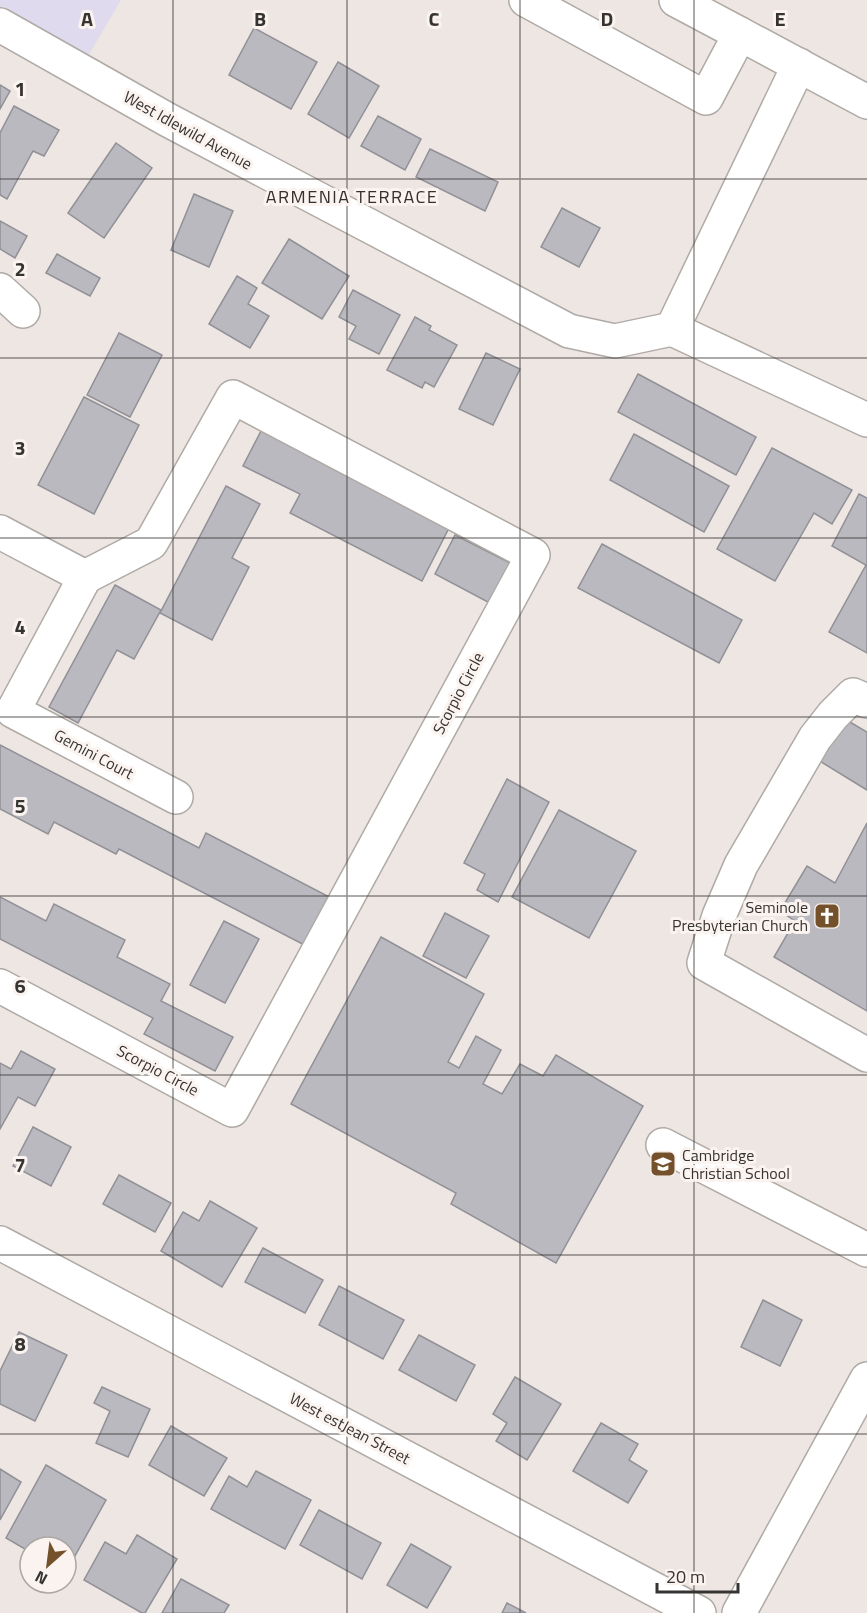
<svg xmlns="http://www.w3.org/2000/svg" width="867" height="1613" font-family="'Titillium Web',sans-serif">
	<rect width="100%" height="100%" fill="#ede6e2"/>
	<polygon fill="#e0daef" points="0,0 121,0 88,56 0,7"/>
	<g fill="#bab9c0" stroke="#919096" stroke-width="1.5">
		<polygon points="254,28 317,62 291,109 229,75"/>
		<polygon points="338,62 379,86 349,138 308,114"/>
		<polygon points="0,85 10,91 0,109"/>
		<polygon points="14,106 59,130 44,156 33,151 7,199 0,195 0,133"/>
		<polygon points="378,116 421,139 405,170 361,146"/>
		<polygon points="116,143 152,168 104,238 68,213"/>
		<polygon points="430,149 498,182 485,211 416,177"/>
		<polygon points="194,194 233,211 209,267 171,250"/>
		<polygon points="562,208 600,228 579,267 541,247"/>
		<polygon points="0,221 27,236 15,258 0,249"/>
		<polygon points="289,239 349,276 322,319 262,283"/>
		<polygon points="57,254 100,278 90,296 46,273"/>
		<polygon points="237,276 257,288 248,304 269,316 250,348 209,324"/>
		<polygon points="353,290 400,315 379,354 349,339 356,326 339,317"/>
		<polygon points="415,317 431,326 429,330 457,345 434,387 425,382 422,388 387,370"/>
		<polygon points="119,333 162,355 130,417 87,395"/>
		<polygon points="486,353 520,369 493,425 459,409"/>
		<polygon points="638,374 756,437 736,475 618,412"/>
		<polygon points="84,397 139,425 94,514 38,485"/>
		<polygon points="262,429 450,526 422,581 290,513 300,494 243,466"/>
		<polygon points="634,434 729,486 704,532 610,480"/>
		<polygon points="772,448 852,490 832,524 814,513 775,581 717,549"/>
		<polygon points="226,486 260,504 232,558 249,567 212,640 160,613"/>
		<polygon points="859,494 867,498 867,653 829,632 866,565 832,546"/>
		<polygon points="455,535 522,569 501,609 435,574"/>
		<polygon points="602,544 742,620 719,663 578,588"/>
		<polygon points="115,585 161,610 134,659 117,650 78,723 49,707"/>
		<polygon points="843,718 867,732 867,790 818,760"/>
		<polygon points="0,745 199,848 206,833 339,902 314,950 119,849 116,854 54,822 48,834 0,809"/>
		<polygon points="507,779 549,802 498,902 477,890 485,874 464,863"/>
		<polygon points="559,810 636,851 589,938 512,897"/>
		<polygon points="867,823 867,1011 774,957 795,921 780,911 807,866 835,883"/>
		<polygon points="0,897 46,921 54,904 125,940 117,957 170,984 161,1001 233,1037 215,1071 144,1034 153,1018 0,939"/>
		<polygon points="445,913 489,936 466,978 423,956"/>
		<polygon points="224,921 259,939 225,1003 190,985"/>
		<polygon points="381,937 484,994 448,1062 459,1068 476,1036 501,1050 483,1084 502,1094 520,1064 543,1076 556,1055 643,1106 556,1263 451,1204 456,1193 291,1104"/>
		<polygon points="21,1051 55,1069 35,1106 18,1097 0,1129 0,1063 11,1069"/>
		<polygon points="33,1127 71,1147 51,1186 13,1166"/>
		<polygon points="119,1175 171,1203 155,1232 103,1204"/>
		<polygon points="210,1201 257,1228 222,1287 161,1251 183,1212 199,1221"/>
		<polygon points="263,1248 323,1280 305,1313 245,1282"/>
		<polygon points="339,1286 404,1320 383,1359 319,1325"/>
		<polygon points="763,1300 802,1320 780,1366 741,1347"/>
		<polygon points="19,1332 67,1355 35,1421 0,1404 0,1371"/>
		<polygon points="419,1335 475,1365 456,1401 399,1370"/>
		<polygon points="515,1377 561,1404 527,1460 496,1441 507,1423 493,1414"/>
		<polygon points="102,1387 150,1409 128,1457 96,1443 110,1411 94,1403"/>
		<polygon points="601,1423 638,1444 629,1460 647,1471 628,1503 573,1471"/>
		<polygon points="171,1426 227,1458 204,1496 149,1465"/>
		<polygon points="46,1465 106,1500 66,1572 66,1547 30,1547 30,1552 6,1538"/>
		<polygon points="0,1469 21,1482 0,1520"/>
		<polygon points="256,1471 311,1500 285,1549 211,1509 229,1476 247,1487"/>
		<polygon points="319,1510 381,1543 362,1579 300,1545"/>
		<polygon points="137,1535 177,1559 145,1613 142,1613 84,1580 105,1542 126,1554"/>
		<polygon points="411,1544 451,1567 427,1608 387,1585"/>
		<polygon points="181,1579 229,1605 224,1613 162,1613"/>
		<polygon points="507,1603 526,1613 502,1613"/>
	</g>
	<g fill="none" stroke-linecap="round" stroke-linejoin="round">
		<g stroke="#b0aaa6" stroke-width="36">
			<g id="minor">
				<polyline points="526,0 706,98 740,34 676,0"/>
				<polyline points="0,25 168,120 569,331 615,341 672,329"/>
				<polyline points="740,34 867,102"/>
				<polyline points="799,65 672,329 867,420"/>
				<polyline points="0,290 23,311"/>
				<polyline points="0,532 85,577 151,543 233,397 533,555 232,1110 0,986"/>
				<polyline points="85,577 13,711 176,797"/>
				<polyline points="867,701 853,695 833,715 815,738 741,865 719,916 704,963 867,1055"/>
				<polyline points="663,1145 867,1250"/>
				<polyline points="0,1243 699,1613"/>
				<polyline points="739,1613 867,1379"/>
			</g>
		</g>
		<use href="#minor" stroke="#fff" stroke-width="33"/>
	</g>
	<path fill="none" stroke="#363432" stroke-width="1.5" stroke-opacity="0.55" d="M 173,0 L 173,1613M 347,0 L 347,1613M 520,0 L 520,1613M 694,0 L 694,1613M 0,179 L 867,179M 0,358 L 867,358M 0,538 L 867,538M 0,717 L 867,717M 0,896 L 867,896M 0,1075 L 867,1075M 0,1255 L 867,1255M 0,1434 L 867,1434"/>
	<defs>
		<g id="church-square" transform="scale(1.35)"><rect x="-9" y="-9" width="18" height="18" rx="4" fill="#74512a" stroke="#faf3ef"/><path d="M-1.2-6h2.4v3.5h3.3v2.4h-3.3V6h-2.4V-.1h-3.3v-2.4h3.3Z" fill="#fff"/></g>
		<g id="school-square" transform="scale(1.35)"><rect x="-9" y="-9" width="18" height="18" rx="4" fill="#74512a" stroke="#faf3ef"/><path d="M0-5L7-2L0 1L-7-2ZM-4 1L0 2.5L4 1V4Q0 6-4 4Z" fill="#fff"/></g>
	</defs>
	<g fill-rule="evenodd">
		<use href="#church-square" x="827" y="916"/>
		<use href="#school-square" x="663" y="1164"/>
	</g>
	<g text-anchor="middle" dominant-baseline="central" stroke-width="6" stroke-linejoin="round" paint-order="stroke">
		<g font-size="16" fill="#363432" stroke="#faf3ef">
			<text transform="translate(188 130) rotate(29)">West Idlewild Avenue</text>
			<text transform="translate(458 693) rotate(-62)">Scorpio Circle</text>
			<text transform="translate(94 754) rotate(28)">Gemini Court</text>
			<text transform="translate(158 1070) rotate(28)">Scorpio Circle</text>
			<text transform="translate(350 1428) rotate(28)">West estJean Street</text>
		</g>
		<g font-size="16" fill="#363432" stroke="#faf3ef" text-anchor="end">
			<text x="808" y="907">Seminole<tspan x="808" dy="18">Presbyterian Church</tspan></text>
			<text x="682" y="1155" text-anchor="start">Cambridge<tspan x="682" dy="18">Christian School</tspan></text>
		</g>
		<g font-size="18" letter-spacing="1.5" fill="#35302d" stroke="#faf3ef">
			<text x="352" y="196">ARMENIA TERRACE</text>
		</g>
	</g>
	<g font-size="20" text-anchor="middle" font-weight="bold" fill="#363432" stroke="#faf3ef" stroke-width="6" stroke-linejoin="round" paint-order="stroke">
		<text x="87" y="26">A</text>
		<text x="260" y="26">B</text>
		<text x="434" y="26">C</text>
		<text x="607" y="26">D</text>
		<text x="780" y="26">E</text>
		<text x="20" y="96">1</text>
		<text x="20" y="276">2</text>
		<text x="20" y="455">3</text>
		<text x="20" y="634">4</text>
		<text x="20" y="813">5</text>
		<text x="20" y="993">6</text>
		<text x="20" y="1172">7</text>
		<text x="20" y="1351">8</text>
	</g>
	<g transform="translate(48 1565) rotate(208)"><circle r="28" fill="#faf3ef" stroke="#aca7a3" stroke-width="1.5"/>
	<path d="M0-4.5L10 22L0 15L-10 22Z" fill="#74512a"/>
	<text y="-9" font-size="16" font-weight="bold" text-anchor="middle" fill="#363432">N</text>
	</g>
	<path d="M657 1583v9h81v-9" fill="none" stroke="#363432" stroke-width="3"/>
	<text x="666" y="1583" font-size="18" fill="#363432" stroke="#faf3ef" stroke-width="4.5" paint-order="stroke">20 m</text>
</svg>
